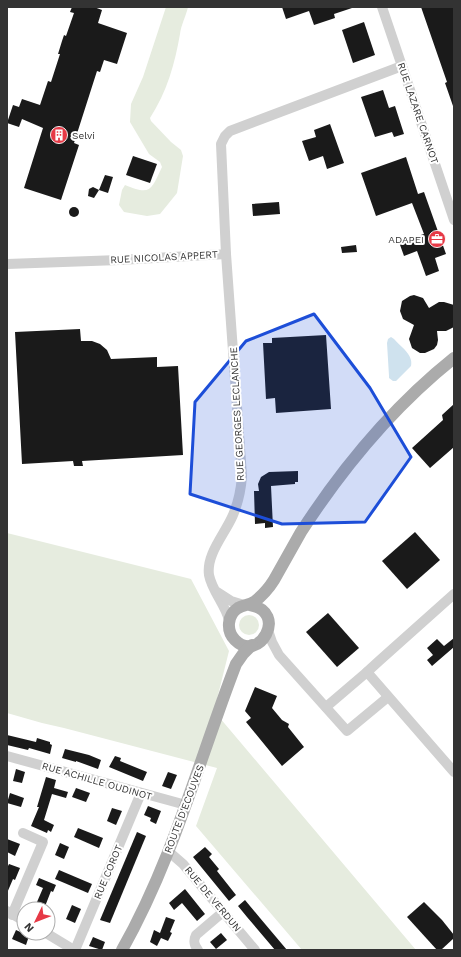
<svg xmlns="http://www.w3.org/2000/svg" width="461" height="957" font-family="'Work Sans',sans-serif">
	<rect width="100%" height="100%" fill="#fff"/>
	<g fill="#e6ecdf">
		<path d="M 166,7 L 188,7 C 186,16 181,25 180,34 C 175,63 167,92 150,118 L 151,121 L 171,142 L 181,150 L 183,156 L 177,193 L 160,214 L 147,216 L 124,212 L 119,205 L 122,190 L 125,185 C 151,196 151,190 162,167 L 160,162 L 149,154 L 130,122 L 131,104 L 143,77 Z"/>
		<polygon points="7,533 191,579 229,651 214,711 416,950 302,950 196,826 217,768 64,728 42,723 7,713"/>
		<circle cx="249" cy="625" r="10"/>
	</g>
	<path fill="#cfe2ee" d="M 391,337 L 394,339 C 400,346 414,355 411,366 L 396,381 L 393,381 L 389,378 L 389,376 L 387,343 L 388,339 Z"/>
	<g fill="#1a1a1a">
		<polygon points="72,7 94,7 102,10 98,23 127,33 117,64 104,60 100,72 97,71 74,143 79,145 61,200 24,188 43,128 22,119 19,127 7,123 13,105 19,107 22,99 40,105 48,81 51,82 60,54 58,54 62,41 64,35 66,36 74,13 70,12"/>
		<polygon points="282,7 352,7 352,8 334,14 335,18 314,25 309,11 286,19"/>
		<polygon points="421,7 454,7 454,106 453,106 445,83 447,82"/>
		<polygon points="364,22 375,55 353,63 342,30"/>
		<polygon points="383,90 389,108 395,106 404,134 394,137 392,132 375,137 361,97"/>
		<polygon points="330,124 344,163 327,169 323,156 309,161 302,141 316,137 314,130"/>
		<polygon points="133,156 157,164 150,183 126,175"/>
		<polygon points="406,157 418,194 424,192 446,254 435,258 439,271 426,276 417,251 404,256 399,242 424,234 412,203 376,216 361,173"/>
		<polygon points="105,175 113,177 108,193 99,190"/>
		<polygon points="93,187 99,190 94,198 88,196 89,189"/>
		<polygon points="279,202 280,214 253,216 252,204"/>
		<circle cx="74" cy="212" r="5"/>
		<polygon points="356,245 357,252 342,253 341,247"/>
		<polygon points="414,295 423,298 429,308 439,302 444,302 454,305 454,327 446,331 437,331 438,340 437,345 434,349 425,353 420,353 412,348 409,339 414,325 403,319 400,311 402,301 410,296"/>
		<polygon points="80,329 81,341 92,341 100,344 107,350 111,359 157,357 157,367 178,366 183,455 82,461 83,466 74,466 73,461 22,464 15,332"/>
		<polygon points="326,335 331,409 276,413 275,398 266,399 263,343 272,343 272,338"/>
		<polygon points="454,404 454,447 430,468 412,448 443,420 442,415"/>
		<polygon points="298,471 298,482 295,482 295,484 271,486 273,527 265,528 265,523 255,524 254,491 259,491 258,484 261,477 269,472"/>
		<polygon points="415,532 440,560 407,589 382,561"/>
		<polygon points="328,613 359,648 337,667 306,632"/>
		<polygon points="454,638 454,647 432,666 427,660 433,655 427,648 437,639 444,646"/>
		<polygon points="255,687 277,696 272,708 282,720 289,724 288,727 304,747 282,766 246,722 251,718 245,711"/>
		<polygon points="7,735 36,742 37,738 50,742 50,744 52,745 50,754 29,748 28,750 7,745"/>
		<polygon points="65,749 89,755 101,760 98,769 76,761 76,762 62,758"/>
		<polygon points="115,756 121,758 120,761 147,772 143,781 109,767"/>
		<polygon points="16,769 25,772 22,783 13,781"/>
		<polygon points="168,772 177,775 171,789 162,786"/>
		<polygon points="46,777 56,780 54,788 68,792 66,798 52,794 44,820 54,825 51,832 48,830 47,833 31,826 39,807 37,807"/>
		<polygon points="76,788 90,793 86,802 72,797"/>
		<polygon points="10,793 24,798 21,807 7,803"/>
		<polygon points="148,806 161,811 156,824 150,821 151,818 144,815"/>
		<polygon points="112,808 122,811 116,825 107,821"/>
		<polygon points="78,828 103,838 99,848 74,837"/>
		<polygon points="137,832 146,836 110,923 100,920"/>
		<polygon points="7,839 20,844 15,856 7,852"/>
		<polygon points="60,843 69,847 64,859 55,855"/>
		<polygon points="205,847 212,854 209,857 219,869 217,871 236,895 229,901 193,857"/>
		<polygon points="9,864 20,868 15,880 13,879 7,893 7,868"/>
		<polygon points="59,870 92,884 88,893 55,879"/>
		<polygon points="39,878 56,885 53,892 51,891 44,909 34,909 43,888 36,885"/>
		<polygon points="185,889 205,914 197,921 182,903 174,910 169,903"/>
		<polygon points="245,900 260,918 287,950 275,950 247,917 238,906"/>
		<polygon points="424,902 442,920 454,935 454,938 441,950 437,950 407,917"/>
		<polygon points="72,905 81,909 75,923 66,919"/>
		<polygon points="166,917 175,920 170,932 172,933 168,941 161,938 157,946 150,942 154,930 160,933"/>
		<polygon points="16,930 29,936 26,945 12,939"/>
		<polygon points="221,933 227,940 216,949 210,942"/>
		<polygon points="93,937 105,942 102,950 89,946"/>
	</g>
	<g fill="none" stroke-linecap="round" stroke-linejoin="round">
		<g stroke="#d0d0d0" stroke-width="10">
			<polyline points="382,7 454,220"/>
			<path d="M 226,254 L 242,476 C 241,490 238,503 233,515 C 225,534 206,554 209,575 C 212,591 225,604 229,620"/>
			<polyline points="7,264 119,260 226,254 221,144 225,136 230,131 402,66"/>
			<polyline points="217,592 231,601 244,605"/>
			<polyline points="268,630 272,642 279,655 347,731 388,697"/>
			<polyline points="367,672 454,772"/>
			<polyline points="326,707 367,672 379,661 454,594"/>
			<polyline points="7,756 186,805"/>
			<polyline points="168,851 183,864 255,950"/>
			<polyline points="7,911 24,921"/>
			<polyline points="12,915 43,842 23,833"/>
			<polyline points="46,933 74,950"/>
			<polyline points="75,950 141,793"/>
			<path d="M 198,950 C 194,945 193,941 196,935 L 223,912"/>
		</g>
		<g stroke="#ababab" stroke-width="12">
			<path d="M 250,605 C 289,612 259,664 235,640 C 226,631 227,615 238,608 C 243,605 249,605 254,602 C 262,596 269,588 274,580 C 283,564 292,548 301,532 C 343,467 394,406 454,358"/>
			<path d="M 122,950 C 173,860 199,760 236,664 L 243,654 L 252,645"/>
		</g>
	</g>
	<path fill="#1d4ed8" fill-opacity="0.2" stroke="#1d4ed8" stroke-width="3" stroke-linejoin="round" d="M 314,314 L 370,388 L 411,457 L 365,522 L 282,524 L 190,494 L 195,402 L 246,341 Z"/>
	<defs>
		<g id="building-disc" transform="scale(0.9)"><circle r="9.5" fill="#e63946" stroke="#fff"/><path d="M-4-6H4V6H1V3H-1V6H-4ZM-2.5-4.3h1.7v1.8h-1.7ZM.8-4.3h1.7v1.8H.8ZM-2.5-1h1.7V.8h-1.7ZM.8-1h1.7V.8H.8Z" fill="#fff"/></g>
		<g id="office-disc" transform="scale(0.9)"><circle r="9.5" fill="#e63946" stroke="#fff"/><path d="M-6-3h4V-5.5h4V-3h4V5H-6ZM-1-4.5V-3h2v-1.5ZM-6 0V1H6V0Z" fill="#fff"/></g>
	</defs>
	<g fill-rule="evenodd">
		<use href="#building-disc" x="59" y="135"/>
		<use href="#office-disc" x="437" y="239"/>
	</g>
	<g text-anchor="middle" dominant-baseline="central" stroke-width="4" stroke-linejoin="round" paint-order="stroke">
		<g font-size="10" fill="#333" stroke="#fff">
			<text transform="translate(418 113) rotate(71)">RUE LAZARE CARNOT</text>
			<text transform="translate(164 257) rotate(-3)">RUE NICOLAS APPERT</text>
			<text transform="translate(237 414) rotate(-93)">RUE GEORGES LECLANCHE</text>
			<text transform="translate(97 781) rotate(16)">RUE ACHILLE OUDINOT</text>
			<text transform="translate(184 809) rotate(-69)">ROUTE D'ECOUVES</text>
			<text transform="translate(108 872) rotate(-67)">RUE COROT</text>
			<text transform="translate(213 899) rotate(50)">RUE DE VERDUN</text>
		</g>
		<g font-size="10" fill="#333" stroke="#fff" text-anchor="start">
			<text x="72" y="135">Selvi</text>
			<text x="424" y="239" text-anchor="end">ADAPEI</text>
		</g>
	</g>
	<rect width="461" height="957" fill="none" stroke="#333333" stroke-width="16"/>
	<g transform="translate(36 921) rotate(227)"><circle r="19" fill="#ffffff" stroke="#adadad"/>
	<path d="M0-3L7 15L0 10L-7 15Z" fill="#e63946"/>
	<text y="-6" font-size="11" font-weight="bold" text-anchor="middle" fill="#333333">N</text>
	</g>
</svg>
